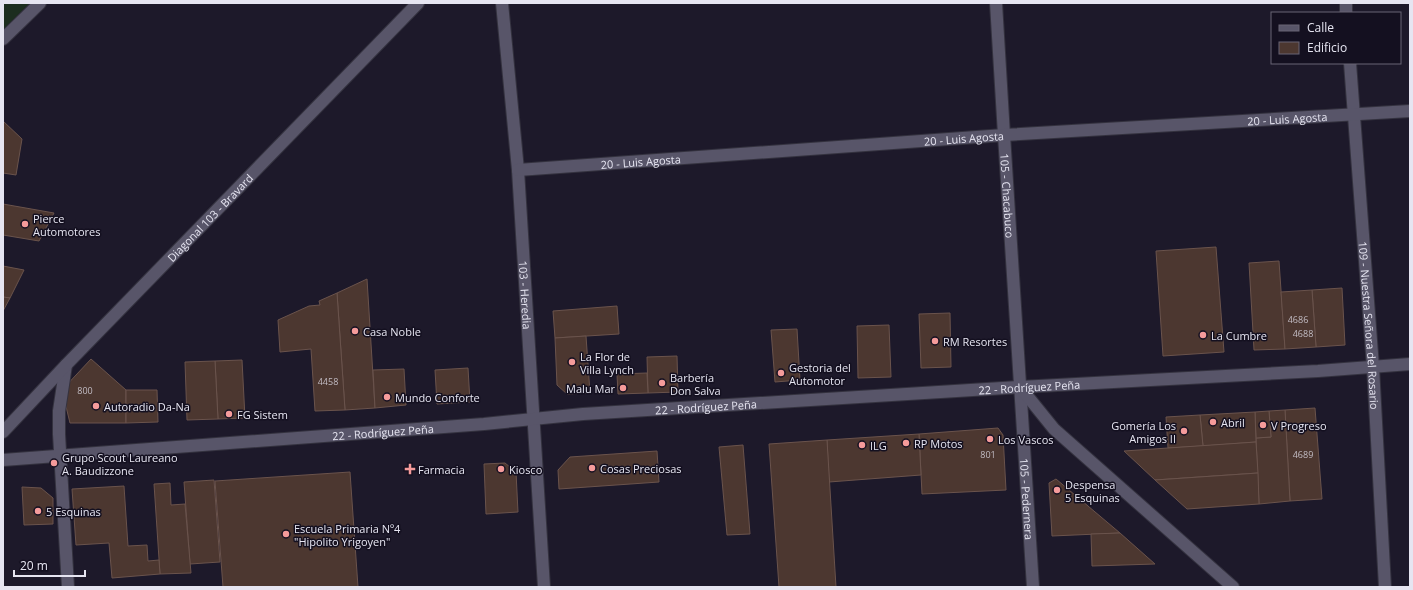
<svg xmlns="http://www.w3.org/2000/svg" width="1413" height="590" font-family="'Open Sans',sans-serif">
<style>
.green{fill:#1c2d1f}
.building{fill:#4c3730;stroke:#6a534c}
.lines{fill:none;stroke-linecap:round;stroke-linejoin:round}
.minor-casing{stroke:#34323f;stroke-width:14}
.minor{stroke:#585569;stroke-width:12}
.poi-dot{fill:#f59b9b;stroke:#141020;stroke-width:1.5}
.labels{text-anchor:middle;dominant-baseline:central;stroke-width:3;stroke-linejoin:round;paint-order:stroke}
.number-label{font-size:9px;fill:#c0bac1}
.street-label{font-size:11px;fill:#e6e5f1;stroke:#141020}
.poi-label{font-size:11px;fill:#e6e5f1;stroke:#141020;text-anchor:start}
</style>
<rect width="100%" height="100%" fill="#1d192a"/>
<!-- green -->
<path class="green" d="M 3,3 L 30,3 L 3,30 Z"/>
<!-- building -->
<g class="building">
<path d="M 3,121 L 22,139 L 16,175 L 3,173 Z"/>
<path d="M 3,204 L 54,213 L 39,241 L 3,235 Z"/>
<path d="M 1216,247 L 1224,352 L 1163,356 L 1156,251 Z"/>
<path d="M 1279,261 L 1285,349 L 1254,350 L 1249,263 Z"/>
<path d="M 3,266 L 24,270 L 10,298 L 3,297 Z"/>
<path d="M 367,279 L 375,408 L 345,410 L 337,293 Z"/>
<path d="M 1342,288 L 1345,345 L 1316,347 L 1312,290 Z"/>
<path d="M 1312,290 L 1316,347 L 1285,349 L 1281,292 Z"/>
<path d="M 337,293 L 345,410 L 315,411 L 311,349 L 280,352 L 278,320 L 309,306 L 320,305 L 319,301 Z"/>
<path d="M 3,297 L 10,298 L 3,311 Z"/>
<path d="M 617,306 L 619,334 L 555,338 L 553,311 Z"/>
<path d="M 950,313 L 951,367 L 921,368 L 919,314 Z"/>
<path d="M 889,325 L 891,377 L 858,378 L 857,326 Z"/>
<path d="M 797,329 L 800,380 L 775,382 L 771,330 Z"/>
<path d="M 586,336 L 590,393 L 567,394 L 557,385 L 555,338 Z"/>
<path d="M 677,356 L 678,392 L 648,393 L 647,357 Z"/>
<path d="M 91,359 L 126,390 L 126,423 L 70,423 L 62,390 Z"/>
<path d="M 242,360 L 245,418 L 218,419 L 215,361 Z"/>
<path d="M 215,361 L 218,419 L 187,420 L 185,362 Z"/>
<path d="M 468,368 L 470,402 L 437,404 L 435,370 Z"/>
<path d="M 404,369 L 406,405 L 375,408 L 373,370 Z"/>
<path d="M 647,373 L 648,393 L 618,394 L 617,374 Z"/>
<path d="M 126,390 L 157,390 L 158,422 L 126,423 Z"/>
<path d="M 1315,408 L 1322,499 L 1290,501 L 1285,410 Z"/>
<path d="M 1285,410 L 1290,501 L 1259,504 L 1256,438 L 1271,437 L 1269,411 Z"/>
<path d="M 1269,411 L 1271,437 L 1256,438 L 1255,412 Z"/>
<path d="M 1255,412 L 1256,442 L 1203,446 L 1200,415 Z"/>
<path d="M 1200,415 L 1203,446 L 1168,448 L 1166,417 Z"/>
<path d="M 998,428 L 1003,435 L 1006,490 L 922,494 L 919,434 Z"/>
<path d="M 919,434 L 921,475 L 829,482 L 827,440 Z"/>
<path d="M 827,440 L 836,587 L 779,587 L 769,444 Z"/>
<path d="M 1256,442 L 1258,473 L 1155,480 L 1124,451 Z"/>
<path d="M 743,445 L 750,534 L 727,535 L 719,447 Z"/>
<path d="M 657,451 L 659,482 L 559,489 L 558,470 L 570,457 Z"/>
<path d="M 505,463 L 516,472 L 518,512 L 486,514 L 484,464 Z"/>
<path d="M 350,472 L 358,587 L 223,587 L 215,481 Z"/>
<path d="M 1258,473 L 1259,504 L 1187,509 L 1155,480 Z"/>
<path d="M 1056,479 L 1120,533 L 1052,536 L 1049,483 Z"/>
<path d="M 214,480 L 220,562 L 190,564 L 184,482 Z"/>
<path d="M 170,483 L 171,505 L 185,504 L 191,573 L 160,574 L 154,484 Z"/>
<path d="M 124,486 L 128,546 L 147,545 L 148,561 L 159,560 L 160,574 L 112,578 L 109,543 L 76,545 L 72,489 Z"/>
<path d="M 22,487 L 41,488 L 53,498 L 53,524 L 24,525 Z"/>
<path d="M 1120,533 L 1155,564 L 1092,566 L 1091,534 Z"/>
</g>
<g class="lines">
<!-- minor casing -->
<g class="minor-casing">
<g id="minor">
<path id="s1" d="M 502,3 L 518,170 L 544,587"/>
<path id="s2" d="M 996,3 L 1004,135 L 1033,587"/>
<path d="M 1346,3 L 1346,13"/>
<path d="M 3,39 L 40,3"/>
<path id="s3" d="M 1350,63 L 1373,367 L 1385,587"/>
<path id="s4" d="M 518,170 L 1004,135 L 1410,111"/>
<path d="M 66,365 L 59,411 L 59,434 L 68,587"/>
<path d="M 1020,387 L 1054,429 L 1233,587"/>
<path id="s5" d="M 3,432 L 66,365 L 418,3"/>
<path id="s6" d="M 3,460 L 484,424 L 583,414 L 1020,387 L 1318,371 L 1410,364"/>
</g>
</g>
<!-- minor -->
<use href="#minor" class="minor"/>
</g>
<!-- markers -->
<g class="poi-dot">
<circle cx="25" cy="224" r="4"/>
<circle cx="355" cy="331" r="4"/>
<circle cx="1203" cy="335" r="4"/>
<circle cx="935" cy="341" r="4"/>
<circle cx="572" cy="362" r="4"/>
<circle cx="781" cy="373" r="4"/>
<circle cx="662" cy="383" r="4"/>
<circle cx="623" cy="388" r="4"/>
<circle cx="387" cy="397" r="4"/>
<circle cx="96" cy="406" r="4"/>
<circle cx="229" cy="414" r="4"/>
<circle cx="1213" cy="422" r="4"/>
<circle cx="1263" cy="425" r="4"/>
<circle cx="1184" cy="431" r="4"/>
<circle cx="990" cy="439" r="4"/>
<circle cx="906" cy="443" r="4"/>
<circle cx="862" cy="445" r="4"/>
<circle cx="54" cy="463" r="4"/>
<circle cx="592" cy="468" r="4"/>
<path d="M408 463h4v4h4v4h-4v4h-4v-4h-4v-4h4z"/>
<circle cx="501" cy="469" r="4"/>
<circle cx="1057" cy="490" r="4"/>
<circle cx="38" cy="511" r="4"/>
<circle cx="286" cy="534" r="4"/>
</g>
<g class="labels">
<!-- number labels -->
<g class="number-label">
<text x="1298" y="319">4686</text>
<text x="1303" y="333">4688</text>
<text x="328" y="381">4458</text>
<text x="85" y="390">800</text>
<text x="988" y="454">801</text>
<text x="1303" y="454">4689</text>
</g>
<!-- street labels -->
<g class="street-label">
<text stroke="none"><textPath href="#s4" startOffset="771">20 - Luis Agosta</textPath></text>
<text stroke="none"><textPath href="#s4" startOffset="447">20 - Luis Agosta</textPath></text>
<text stroke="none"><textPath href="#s4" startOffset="123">20 - Luis Agosta</textPath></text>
<text stroke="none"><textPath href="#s2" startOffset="193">105 - Chacabuco</textPath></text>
<text stroke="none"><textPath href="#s5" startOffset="298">Diagonal 103 - Bravard</textPath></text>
<text stroke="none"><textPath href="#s1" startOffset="293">103 - Heredia</textPath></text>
<text stroke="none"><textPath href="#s3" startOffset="263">109 - Nuestra Señora del Rosario</textPath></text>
<text stroke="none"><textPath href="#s6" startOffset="1029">22 - Rodríguez Peña</textPath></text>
<text stroke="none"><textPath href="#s6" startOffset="705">22 - Rodríguez Peña</textPath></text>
<text stroke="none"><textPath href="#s6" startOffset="381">22 - Rodríguez Peña</textPath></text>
<text stroke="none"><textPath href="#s2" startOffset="497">105 - Pedernera</textPath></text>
</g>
<!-- poi labels -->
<g class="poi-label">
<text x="33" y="218">Pierce<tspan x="33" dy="13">Automotores</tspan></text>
<text x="363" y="331">Casa Noble</text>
<text x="1211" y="335">La Cumbre</text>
<text x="943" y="341">RM Resortes</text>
<text x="580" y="356">La Flor de<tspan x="580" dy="13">Villa Lynch</tspan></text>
<text x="789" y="367">Gestoria del<tspan x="789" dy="13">Automotor</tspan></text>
<text x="670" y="377">Barbería<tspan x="670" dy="13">Don Salva</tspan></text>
<text x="615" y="388" text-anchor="end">Malu Mar</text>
<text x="395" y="397">Mundo Conforte</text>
<text x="104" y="406">Autoradio Da-Na</text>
<text x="237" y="414">FG Sistem</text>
<text x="1221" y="422">Abril</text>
<text x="1176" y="425" text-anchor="end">Gomería Los<tspan x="1176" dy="13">Amigos II</tspan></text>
<text x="1271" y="425">V Progreso</text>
<text x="998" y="439">Los Vascos</text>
<text x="914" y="443">RP Motos</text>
<text x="870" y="445">ILG</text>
<text x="62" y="457">Grupo Scout Laureano<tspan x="62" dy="13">A. Baudizzone</tspan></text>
<text x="600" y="468">Cosas Preciosas</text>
<text x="418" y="469">Farmacia</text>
<text x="509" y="469">Kiosco</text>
<text x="1065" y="484">Despensa<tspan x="1065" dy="13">5 Esquinas</tspan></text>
<text x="46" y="511">5 Esquinas</text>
<text x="294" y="528">Escuela Primaria Nº4<tspan x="294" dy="13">"Hipolito Yrigoyen"</tspan></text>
</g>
</g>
<!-- border -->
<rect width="1413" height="590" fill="none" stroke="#e6e5f1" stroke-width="8"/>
<!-- legend -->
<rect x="1271" y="12" width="130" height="52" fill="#141020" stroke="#686574"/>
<rect x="1279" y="25" width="20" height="6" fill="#585569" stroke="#686574"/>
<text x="1307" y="32" font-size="12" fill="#e6e5f1">Calle</text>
<rect x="1279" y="42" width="20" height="12" fill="#4c3730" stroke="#686574"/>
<text x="1307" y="52" font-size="12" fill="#e6e5f1">Edificio</text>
<!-- scale -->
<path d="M14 570v6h71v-6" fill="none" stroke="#e6e5f1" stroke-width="2"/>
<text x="20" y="570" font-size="12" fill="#e6e5f1" stroke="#141020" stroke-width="3" paint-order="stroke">20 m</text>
</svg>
